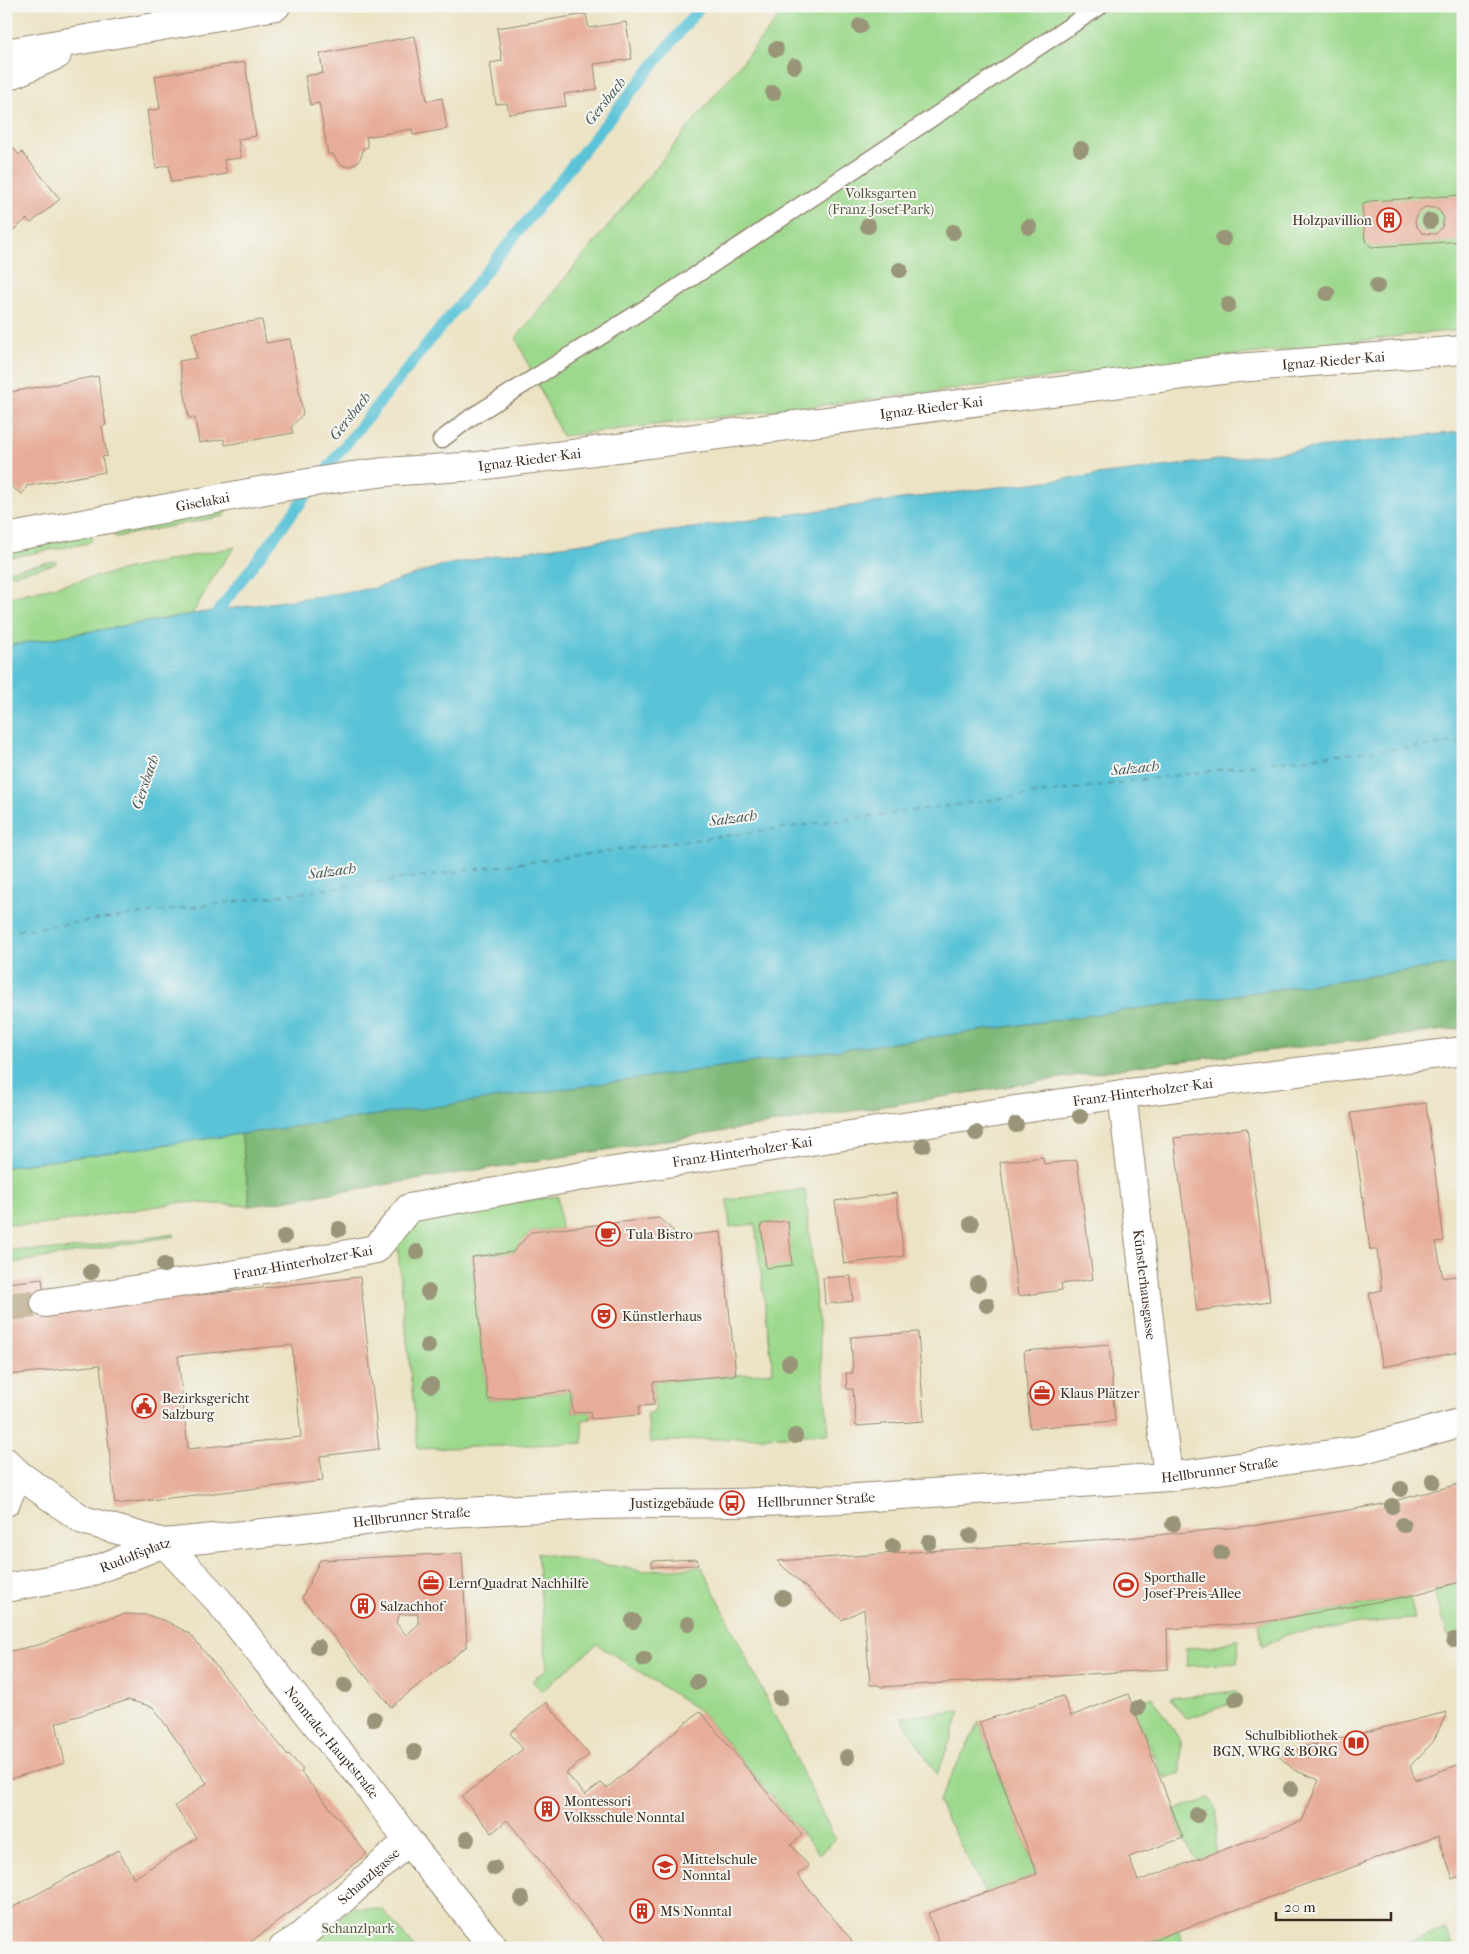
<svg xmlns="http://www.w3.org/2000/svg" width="1469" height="1954" font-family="'IM FELL French Canon',serif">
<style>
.green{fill:#9dd98d;stroke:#6c8256}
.forest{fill:#7eb978;stroke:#5c724b}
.water{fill:#5ac3d7;stroke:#4a767a}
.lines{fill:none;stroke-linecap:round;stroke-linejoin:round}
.stream{stroke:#5ac3d7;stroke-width:11}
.ferry{stroke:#445856;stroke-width:1;stroke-dasharray:6 5;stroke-linecap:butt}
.building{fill:#e7ad9a;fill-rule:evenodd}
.street-tunnel{stroke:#c9bea3;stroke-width:28;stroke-dasharray:28 14;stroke-linecap:butt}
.lane-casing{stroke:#948671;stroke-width:19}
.street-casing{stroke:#948671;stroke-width:30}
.secondary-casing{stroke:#948671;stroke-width:30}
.primary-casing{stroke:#948671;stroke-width:30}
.lane{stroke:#fff;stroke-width:16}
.street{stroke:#fff;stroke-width:28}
.secondary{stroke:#fff;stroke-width:28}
.primary{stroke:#fff;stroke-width:28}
.tree{fill:#989578}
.labels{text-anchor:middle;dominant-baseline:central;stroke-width:4;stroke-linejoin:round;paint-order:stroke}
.park-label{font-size:14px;fill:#54563a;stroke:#f6f6f2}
.poi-label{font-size:14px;fill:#3b2a1e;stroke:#f6f6f2;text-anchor:start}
.street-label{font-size:14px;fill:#3b2a1e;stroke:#f6f6f2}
.water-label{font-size:15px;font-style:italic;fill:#445856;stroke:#f6f6f2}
</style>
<rect width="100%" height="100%" fill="#f6f6f2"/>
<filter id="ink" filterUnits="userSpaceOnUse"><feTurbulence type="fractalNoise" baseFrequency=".02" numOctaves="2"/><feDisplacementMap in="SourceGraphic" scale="10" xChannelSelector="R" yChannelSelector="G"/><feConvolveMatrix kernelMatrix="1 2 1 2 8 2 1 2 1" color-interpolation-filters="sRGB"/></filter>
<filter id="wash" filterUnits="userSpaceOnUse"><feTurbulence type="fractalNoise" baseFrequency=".0096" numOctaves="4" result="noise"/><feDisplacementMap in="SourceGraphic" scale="20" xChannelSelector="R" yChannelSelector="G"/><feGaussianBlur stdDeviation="1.12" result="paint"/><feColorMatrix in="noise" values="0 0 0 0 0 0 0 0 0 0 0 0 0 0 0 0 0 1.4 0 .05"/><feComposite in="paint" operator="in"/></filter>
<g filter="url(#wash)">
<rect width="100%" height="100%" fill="#ece3c4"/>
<!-- green -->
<g class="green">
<path d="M 788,6 L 1463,6 L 1463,330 L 1417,334 L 562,436 L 516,338 Z"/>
<path d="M 228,509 L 224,516 L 116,537 L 113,535 L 114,530 Z"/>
<path d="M 91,535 L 92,540 L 88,543 L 6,558 L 6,549 Z"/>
<path d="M 235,547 L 217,571 L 192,614 L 6,646 L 6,598 L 142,566 Z"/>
<path d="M 55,561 L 56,564 L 6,576 L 6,571 Z"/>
<path d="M 241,1133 L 250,1206 L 183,1202 L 35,1226 L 6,1224 L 6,1167 Z"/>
<path d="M 805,1189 L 829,1434 L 650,1442 L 647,1413 L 655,1412 L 653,1382 L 773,1372 L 755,1224 L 730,1227 L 727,1200 Z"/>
<path d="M 558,1196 L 561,1229 L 531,1232 L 513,1252 L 472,1257 L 488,1400 L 571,1391 L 573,1413 L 590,1411 L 591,1419 L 582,1420 L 583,1443 L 418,1449 L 395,1222 Z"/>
<path d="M 174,1234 L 175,1236 L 6,1264 L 6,1250 L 63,1250 Z"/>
<path d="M 537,1553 L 644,1571 L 702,1567 L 835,1839 L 819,1854 L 700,1711 L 597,1644 L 542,1691 L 532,1681 L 547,1669 Z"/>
<path d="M 1463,1581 L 1463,1633 L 1448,1637 L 1434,1590 Z"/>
<path d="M 1410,1596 L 1415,1619 L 1383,1621 L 1288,1634 L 1262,1647 L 1258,1623 Z"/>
<path d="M 1239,1639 L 1237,1663 L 1187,1666 L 1186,1648 L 1211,1647 Z"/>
<path d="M 1236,1691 L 1241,1700 L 1186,1719 L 1170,1698 Z"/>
<path d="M 1152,1697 L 1181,1740 L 1181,1773 L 1164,1778 L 1131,1704 Z"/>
<path d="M 961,1711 L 937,1775 L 901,1717 Z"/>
<path d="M 979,1722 L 1037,1874 L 985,1893 L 938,1802 Z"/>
<path d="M 1209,1799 L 1217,1810 L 1216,1853 L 1196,1860 L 1183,1838 L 1174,1810 Z"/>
<path d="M 353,1907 L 383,1910 L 415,1948 L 299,1948 Z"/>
<path d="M 1445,1929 L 1453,1944 L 1444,1948 L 1394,1948 Z"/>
<path d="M 1178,1930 L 1184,1948 L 1145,1948 L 1142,1944 Z"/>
</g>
<!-- forest -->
<path class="forest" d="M 1463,963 L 1463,1028 L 1138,1066 L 250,1206 L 241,1133 Z"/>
<!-- water -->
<path class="water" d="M 1463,432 L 1463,963 L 6,1167 L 6,646 L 192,614 L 375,588 L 440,566 L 511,553 L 910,498 L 1406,437 Z"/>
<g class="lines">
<!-- stream -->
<path class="stream" d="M 213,625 L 218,611 L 339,453 L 701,6"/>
<!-- ferry -->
<path class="ferry" d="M 6,932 L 1298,759 L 1463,742"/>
</g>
<g id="blocks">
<!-- building -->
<g class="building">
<path d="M 586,14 L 589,28 L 626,22 L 632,59 L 594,64 L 597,89 L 564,94 L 566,106 L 509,114 L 507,103 L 496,104 L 490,63 L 502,61 L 497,28 Z"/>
<path d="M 415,36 L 427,101 L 442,98 L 447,129 L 413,135 L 412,129 L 366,137 L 368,147 L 363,148 L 362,155 L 358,162 L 351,166 L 344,166 L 338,162 L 333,154 L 328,154 L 319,103 L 310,105 L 305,76 L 323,73 L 320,54 Z"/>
<path d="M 245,62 L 256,136 L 238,139 L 241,158 L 224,160 L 227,174 L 171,182 L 169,165 L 156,168 L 147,111 L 160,109 L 155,76 Z"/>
<path d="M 6,139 L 19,155 L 22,152 L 60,199 L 31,223 L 27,219 L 6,236 Z"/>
<path d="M 1463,195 L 1463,241 L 1371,247 L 1365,240 L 1362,205 L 1371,201 ZM 1425,207 L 1435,208 L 1439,210 L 1444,218 L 1442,227 L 1436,234 L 1422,233 L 1416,225 L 1415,221 L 1418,212 Z"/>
<path d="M 262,320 L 266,343 L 290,339 L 303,414 L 291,427 L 293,433 L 225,445 L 224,439 L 199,443 L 195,418 L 189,418 L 179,361 L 197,358 L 192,333 L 221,326 Z"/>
<path d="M 98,376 L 106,425 L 102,426 L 107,456 L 102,457 L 105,472 L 27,486 L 22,494 L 6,483 L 10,475 L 6,452 L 6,393 Z"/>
<path d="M 1426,1103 L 1444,1241 L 1436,1242 L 1443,1278 L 1460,1275 L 1463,1291 L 1463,1351 L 1383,1367 L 1369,1293 L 1382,1290 L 1377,1250 L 1370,1250 L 1351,1113 Z"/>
<path d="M 1247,1128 L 1270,1301 L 1197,1311 L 1174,1138 Z"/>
<path d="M 1043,1157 L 1044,1164 L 1077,1160 L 1093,1279 L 1061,1284 L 1062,1290 L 1018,1296 L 1000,1162 Z"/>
<path d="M 896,1193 L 904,1256 L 844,1264 L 835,1201 Z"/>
<path d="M 659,1218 L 679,1236 L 721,1232 L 736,1375 L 653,1382 L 654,1405 L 639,1406 L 639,1415 L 591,1419 L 590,1411 L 573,1413 L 571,1391 L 488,1400 L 472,1257 L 513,1252 L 531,1232 Z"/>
<path d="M 788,1221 L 792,1265 L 766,1268 L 761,1224 Z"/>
<path d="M 851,1276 L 853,1301 L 825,1304 L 823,1278 Z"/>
<path d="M 360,1277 L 379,1449 L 320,1456 L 323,1481 L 115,1504 L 100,1365 L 8,1375 L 6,1367 L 6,1283 L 42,1279 L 46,1312 ZM 292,1345 L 301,1437 L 188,1449 L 178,1356 Z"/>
<path d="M 918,1332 L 924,1421 L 856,1426 L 853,1389 L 847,1389 L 846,1373 L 853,1373 L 851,1337 Z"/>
<path d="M 1109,1344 L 1115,1421 L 1030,1428 L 1024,1351 Z"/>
<path d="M 1463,1483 L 1463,1581 L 1410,1596 L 1258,1623 L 1167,1629 L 1168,1669 L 881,1687 L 878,1685 L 870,1685 L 864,1609 L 842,1620 L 777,1561 L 1138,1537 L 1259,1525 L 1378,1505 Z"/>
<path d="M 462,1553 L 467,1646 L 391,1707 L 302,1598 L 320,1560 ZM 400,1614 L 418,1614 L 418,1625 L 406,1635 L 396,1623 Z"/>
<path d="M 697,1559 L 698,1565 L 652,1567 L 652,1561 Z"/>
<path d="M 125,1614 L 147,1615 L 166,1621 L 190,1634 L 288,1755 L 289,1754 L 303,1770 L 301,1772 L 367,1854 L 243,1948 L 6,1948 L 6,1911 L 118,1850 L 134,1878 L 197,1838 L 175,1806 L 207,1783 L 153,1707 L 128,1700 L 56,1723 L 65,1763 L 6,1780 L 6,1652 L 42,1644 L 82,1626 Z"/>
<path d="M 1128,1694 L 1183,1838 L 1129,1857 L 1138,1881 L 1302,1821 L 1319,1780 L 1294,1770 L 1276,1754 L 1447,1712 L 1433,1742 L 1410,1766 L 1415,1780 L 1463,1763 L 1463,1875 L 1453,1879 L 1438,1836 L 1131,1948 L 941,1948 L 928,1913 L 1037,1874 L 979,1722 L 1063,1696 L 1071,1716 Z"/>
<path d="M 546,1702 L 589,1755 L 566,1773 L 585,1795 L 601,1783 L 607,1788 L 700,1711 L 802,1835 L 791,1845 L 809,1866 L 797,1875 L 850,1938 L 854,1948 L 610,1948 L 507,1820 L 492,1833 L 462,1797 L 523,1749 L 510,1733 Z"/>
</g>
</g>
</g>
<g filter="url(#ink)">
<use href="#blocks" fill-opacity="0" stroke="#948671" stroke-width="1"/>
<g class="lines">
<!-- street-tunnel -->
<path class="street-tunnel" d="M 6,1307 L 45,1303"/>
<!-- lane casing -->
<g class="lane-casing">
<path id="lane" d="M 441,440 L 470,418 L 654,303 L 1100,6"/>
</g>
<!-- street casing -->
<g class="street-casing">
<g id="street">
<path id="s1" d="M 6,538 L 276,488 L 346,477 L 385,472 L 478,466 L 1237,368 L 1463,350"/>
<path id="s2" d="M 1122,1094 L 1168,1477"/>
<path id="s3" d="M 45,1303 L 220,1277 L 376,1249 L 409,1208 L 588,1175 L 982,1115 L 1122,1094 L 1463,1051"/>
<path id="s4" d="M 283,1948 L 300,1937 L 408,1841"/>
</g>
</g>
<!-- secondary casing -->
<g class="secondary-casing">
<g id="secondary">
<path d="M 6,1502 L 18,1474"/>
<path id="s5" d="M 164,1543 L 218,1600 L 333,1745 L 360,1775 L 408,1841 L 494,1948"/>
</g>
</g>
<!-- primary casing -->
<g class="primary-casing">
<g id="primary">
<path d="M 6,53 L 276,6"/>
<path d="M 6,77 L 57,55"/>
<path d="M 6,1462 L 18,1474 L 83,1520 L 164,1543"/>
<path id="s6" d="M 6,1588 L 91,1572 L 164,1543 L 301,1529 L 411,1515 L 595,1505 L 732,1503 L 842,1499 L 1168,1477 L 1360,1450 L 1463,1422"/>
</g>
</g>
<!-- lane -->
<use href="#lane" class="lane"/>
<!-- street -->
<use href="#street" class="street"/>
<!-- secondary -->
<use href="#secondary" class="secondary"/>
<!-- primary -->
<use href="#primary" class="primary"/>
</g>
<!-- trees -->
<g class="tree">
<circle cx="860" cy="26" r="8"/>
<circle cx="776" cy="49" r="8"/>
<circle cx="794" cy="66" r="8"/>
<circle cx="773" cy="93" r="8"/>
<circle cx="1081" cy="149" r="8"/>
<circle cx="1430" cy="221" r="8"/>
<circle cx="868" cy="226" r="8"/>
<circle cx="1029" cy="227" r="8"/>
<circle cx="953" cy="232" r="8"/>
<circle cx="1223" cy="239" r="8"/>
<circle cx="900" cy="270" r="8"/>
<circle cx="1377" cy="286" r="8"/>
<circle cx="1327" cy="293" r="8"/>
<circle cx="1228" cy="305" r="8"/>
<circle cx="1080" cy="1116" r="8"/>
<circle cx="1016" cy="1125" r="8"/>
<circle cx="976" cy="1133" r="8"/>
<circle cx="923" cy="1145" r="8"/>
<circle cx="971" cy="1224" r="8"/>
<circle cx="339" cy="1229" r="8"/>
<circle cx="284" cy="1237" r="8"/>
<circle cx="417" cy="1252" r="8"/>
<circle cx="164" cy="1265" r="8"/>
<circle cx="91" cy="1272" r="8"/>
<circle cx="978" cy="1284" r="8"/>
<circle cx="428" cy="1292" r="8"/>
<circle cx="987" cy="1305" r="8"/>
<circle cx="428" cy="1346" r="8"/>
<circle cx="789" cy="1363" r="8"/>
<circle cx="431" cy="1385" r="8"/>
<circle cx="795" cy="1436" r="8"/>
<circle cx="1433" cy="1481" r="8"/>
<circle cx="1401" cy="1489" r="8"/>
<circle cx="1392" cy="1506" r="8"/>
<circle cx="1173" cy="1524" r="8"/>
<circle cx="1403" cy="1525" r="8"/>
<circle cx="970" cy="1536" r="8"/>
<circle cx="929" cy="1542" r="8"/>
<circle cx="893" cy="1546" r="8"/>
<circle cx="1221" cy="1553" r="8"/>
<circle cx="783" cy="1598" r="8"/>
<circle cx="633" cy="1621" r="8"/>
<circle cx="688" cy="1624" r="8"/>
<circle cx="1454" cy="1640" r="8"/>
<circle cx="318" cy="1647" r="8"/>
<circle cx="644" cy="1659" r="8"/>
<circle cx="697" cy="1682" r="8"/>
<circle cx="345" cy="1685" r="8"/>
<circle cx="780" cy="1698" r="8"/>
<circle cx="1236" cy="1699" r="8"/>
<circle cx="1138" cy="1708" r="8"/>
<circle cx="374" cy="1719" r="8"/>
<circle cx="414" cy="1752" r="8"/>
<circle cx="847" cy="1757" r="8"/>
<circle cx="1291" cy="1789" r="8"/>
<circle cx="1197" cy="1815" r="8"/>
<circle cx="467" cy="1839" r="8"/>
<circle cx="494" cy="1868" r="8"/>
<circle cx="522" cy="1899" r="8"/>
</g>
</g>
<!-- icons -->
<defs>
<g id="building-ring" transform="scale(1.25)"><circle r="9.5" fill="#f6f6f2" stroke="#c8321e" stroke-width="1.5"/><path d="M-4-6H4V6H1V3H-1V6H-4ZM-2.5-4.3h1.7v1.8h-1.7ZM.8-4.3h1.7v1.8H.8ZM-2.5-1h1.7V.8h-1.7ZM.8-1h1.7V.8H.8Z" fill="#c8321e"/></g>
<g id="cafe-ring" transform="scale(1.25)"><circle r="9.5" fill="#f6f6f2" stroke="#c8321e" stroke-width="1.5"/><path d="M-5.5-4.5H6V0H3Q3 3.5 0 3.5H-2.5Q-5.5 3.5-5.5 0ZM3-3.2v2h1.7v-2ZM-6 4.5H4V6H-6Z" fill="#c8321e"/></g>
<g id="theatre-ring" transform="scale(1.25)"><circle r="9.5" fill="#f6f6f2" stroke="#c8321e" stroke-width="1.5"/><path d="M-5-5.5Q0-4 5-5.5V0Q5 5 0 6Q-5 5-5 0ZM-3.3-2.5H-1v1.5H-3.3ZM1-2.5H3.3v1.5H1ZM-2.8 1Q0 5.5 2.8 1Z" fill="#c8321e"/></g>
<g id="office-ring" transform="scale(1.25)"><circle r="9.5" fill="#f6f6f2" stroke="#c8321e" stroke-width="1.5"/><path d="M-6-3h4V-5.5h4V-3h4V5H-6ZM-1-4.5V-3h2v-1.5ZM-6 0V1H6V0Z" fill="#c8321e"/></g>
<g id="civic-ring" transform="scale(1.25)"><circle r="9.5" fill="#f6f6f2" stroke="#c8321e" stroke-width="1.5"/><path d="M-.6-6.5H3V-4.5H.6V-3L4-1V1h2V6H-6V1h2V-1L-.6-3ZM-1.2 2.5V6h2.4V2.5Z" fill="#c8321e"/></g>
<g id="bus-ring" transform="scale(1.25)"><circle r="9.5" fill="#f6f6f2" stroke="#c8321e" stroke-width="1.5"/><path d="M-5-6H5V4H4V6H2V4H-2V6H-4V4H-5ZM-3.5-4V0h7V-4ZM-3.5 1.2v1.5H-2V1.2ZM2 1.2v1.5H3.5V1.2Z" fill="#c8321e"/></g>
<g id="stadium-ring" transform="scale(1.25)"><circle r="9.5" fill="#f6f6f2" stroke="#c8321e" stroke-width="1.5"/><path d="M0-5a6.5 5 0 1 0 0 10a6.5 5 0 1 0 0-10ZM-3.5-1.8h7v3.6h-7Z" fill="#c8321e"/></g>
<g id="library-ring" transform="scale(1.25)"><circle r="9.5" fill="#f6f6f2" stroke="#c8321e" stroke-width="1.5"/><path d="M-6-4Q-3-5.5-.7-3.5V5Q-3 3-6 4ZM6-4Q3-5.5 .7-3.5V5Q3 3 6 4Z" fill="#c8321e"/></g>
<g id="school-ring" transform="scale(1.25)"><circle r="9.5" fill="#f6f6f2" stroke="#c8321e" stroke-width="1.5"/><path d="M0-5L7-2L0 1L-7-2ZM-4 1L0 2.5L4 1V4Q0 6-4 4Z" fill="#c8321e"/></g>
</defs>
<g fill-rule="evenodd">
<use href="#building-ring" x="1389" y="220"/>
<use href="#cafe-ring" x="608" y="1234"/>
<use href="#theatre-ring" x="604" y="1316"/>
<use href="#office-ring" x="1042" y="1393"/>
<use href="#civic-ring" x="144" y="1406"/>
<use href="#bus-ring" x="732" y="1503"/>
<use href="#office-ring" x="431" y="1583"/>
<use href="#stadium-ring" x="1126" y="1585"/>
<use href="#building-ring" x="363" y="1606"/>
<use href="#library-ring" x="1356" y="1743"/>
<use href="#building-ring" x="547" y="1809"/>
<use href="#school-ring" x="665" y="1867"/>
<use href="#building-ring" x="642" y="1911"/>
</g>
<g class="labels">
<!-- park labels -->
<g class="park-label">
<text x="881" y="193">Volksgarten<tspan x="881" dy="16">(Franz-Josef-Park)</tspan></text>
<text x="358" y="1928">Schanzlpark</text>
</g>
<!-- poi labels -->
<g class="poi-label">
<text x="1372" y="220" text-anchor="end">Holzpavillion</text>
<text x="626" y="1234">Tula Bistro</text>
<text x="622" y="1316">Künstlerhaus</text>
<text x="1060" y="1393">Klaus Plätzer</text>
<text x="162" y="1398">Bezirksgericht<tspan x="162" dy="16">Salzburg</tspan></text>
<text x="714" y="1503" text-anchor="end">Justizgebäude</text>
<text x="1144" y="1577">Sporthalle<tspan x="1144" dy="16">Josef-Preis-Allee</tspan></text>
<text x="448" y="1583">LernQuadrat Nachhilfe</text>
<text x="380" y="1606">Salzachhof</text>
<text x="1338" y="1735" text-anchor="end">Schulbibliothek<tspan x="1338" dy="16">BGN, WRG &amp; BORG</tspan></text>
<text x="564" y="1801">Montessori<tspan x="564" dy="16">Volksschule Nonntal</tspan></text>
<text x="682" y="1859">Mittelschule<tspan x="682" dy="16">Nonntal</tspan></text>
<text x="660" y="1911">MS Nonntal</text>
</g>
<!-- street labels -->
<g class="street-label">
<text stroke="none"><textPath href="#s1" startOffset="1340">Ignaz-Rieder-Kai</textPath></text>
<text stroke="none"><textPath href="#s1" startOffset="935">Ignaz-Rieder-Kai</textPath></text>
<text stroke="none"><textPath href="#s1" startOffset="530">Ignaz-Rieder-Kai</textPath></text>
<text stroke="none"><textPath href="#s1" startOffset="200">Giselakai</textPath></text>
<text stroke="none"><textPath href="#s3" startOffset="1131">Franz-Hinterholzer-Kai</textPath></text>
<text stroke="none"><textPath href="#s3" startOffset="726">Franz-Hinterholzer-Kai</textPath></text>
<text stroke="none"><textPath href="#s3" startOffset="261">Franz-Hinterholzer-Kai</textPath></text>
<text stroke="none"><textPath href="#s2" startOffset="192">Künstlerhausgasse</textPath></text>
<text stroke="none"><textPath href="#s6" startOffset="1224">Hellbrunner Straße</textPath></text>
<text stroke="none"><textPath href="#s6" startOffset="819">Hellbrunner Straße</textPath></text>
<text stroke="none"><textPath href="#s6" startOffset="414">Hellbrunner Straße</textPath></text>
<text stroke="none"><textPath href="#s6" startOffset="134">Rudolfsplatz</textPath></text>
<text stroke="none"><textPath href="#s5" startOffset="261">Nonntaler Hauptstraße</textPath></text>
<text stroke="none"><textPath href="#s4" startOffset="112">Schanzlgasse</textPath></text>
</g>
<!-- water labels -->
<g class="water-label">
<text transform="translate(605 101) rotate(-51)">Gersbach</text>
<text transform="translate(350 416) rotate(-51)">Gersbach</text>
<text transform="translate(1135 768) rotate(-6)">Salzach</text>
<text transform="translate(145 782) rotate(-71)">Gersbach</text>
<text transform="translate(733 818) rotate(-8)">Salzach</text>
<text transform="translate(332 871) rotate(-8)">Salzach</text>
</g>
</g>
<!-- margin -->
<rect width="1469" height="1954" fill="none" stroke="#f6f6f2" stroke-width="25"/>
<!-- scale -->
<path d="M1276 1912v8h115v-8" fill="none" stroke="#3b2a1e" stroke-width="2.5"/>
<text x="1284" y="1912" font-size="15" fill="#3b2a1e" stroke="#f6f6f2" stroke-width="4" paint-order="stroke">20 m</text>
</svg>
